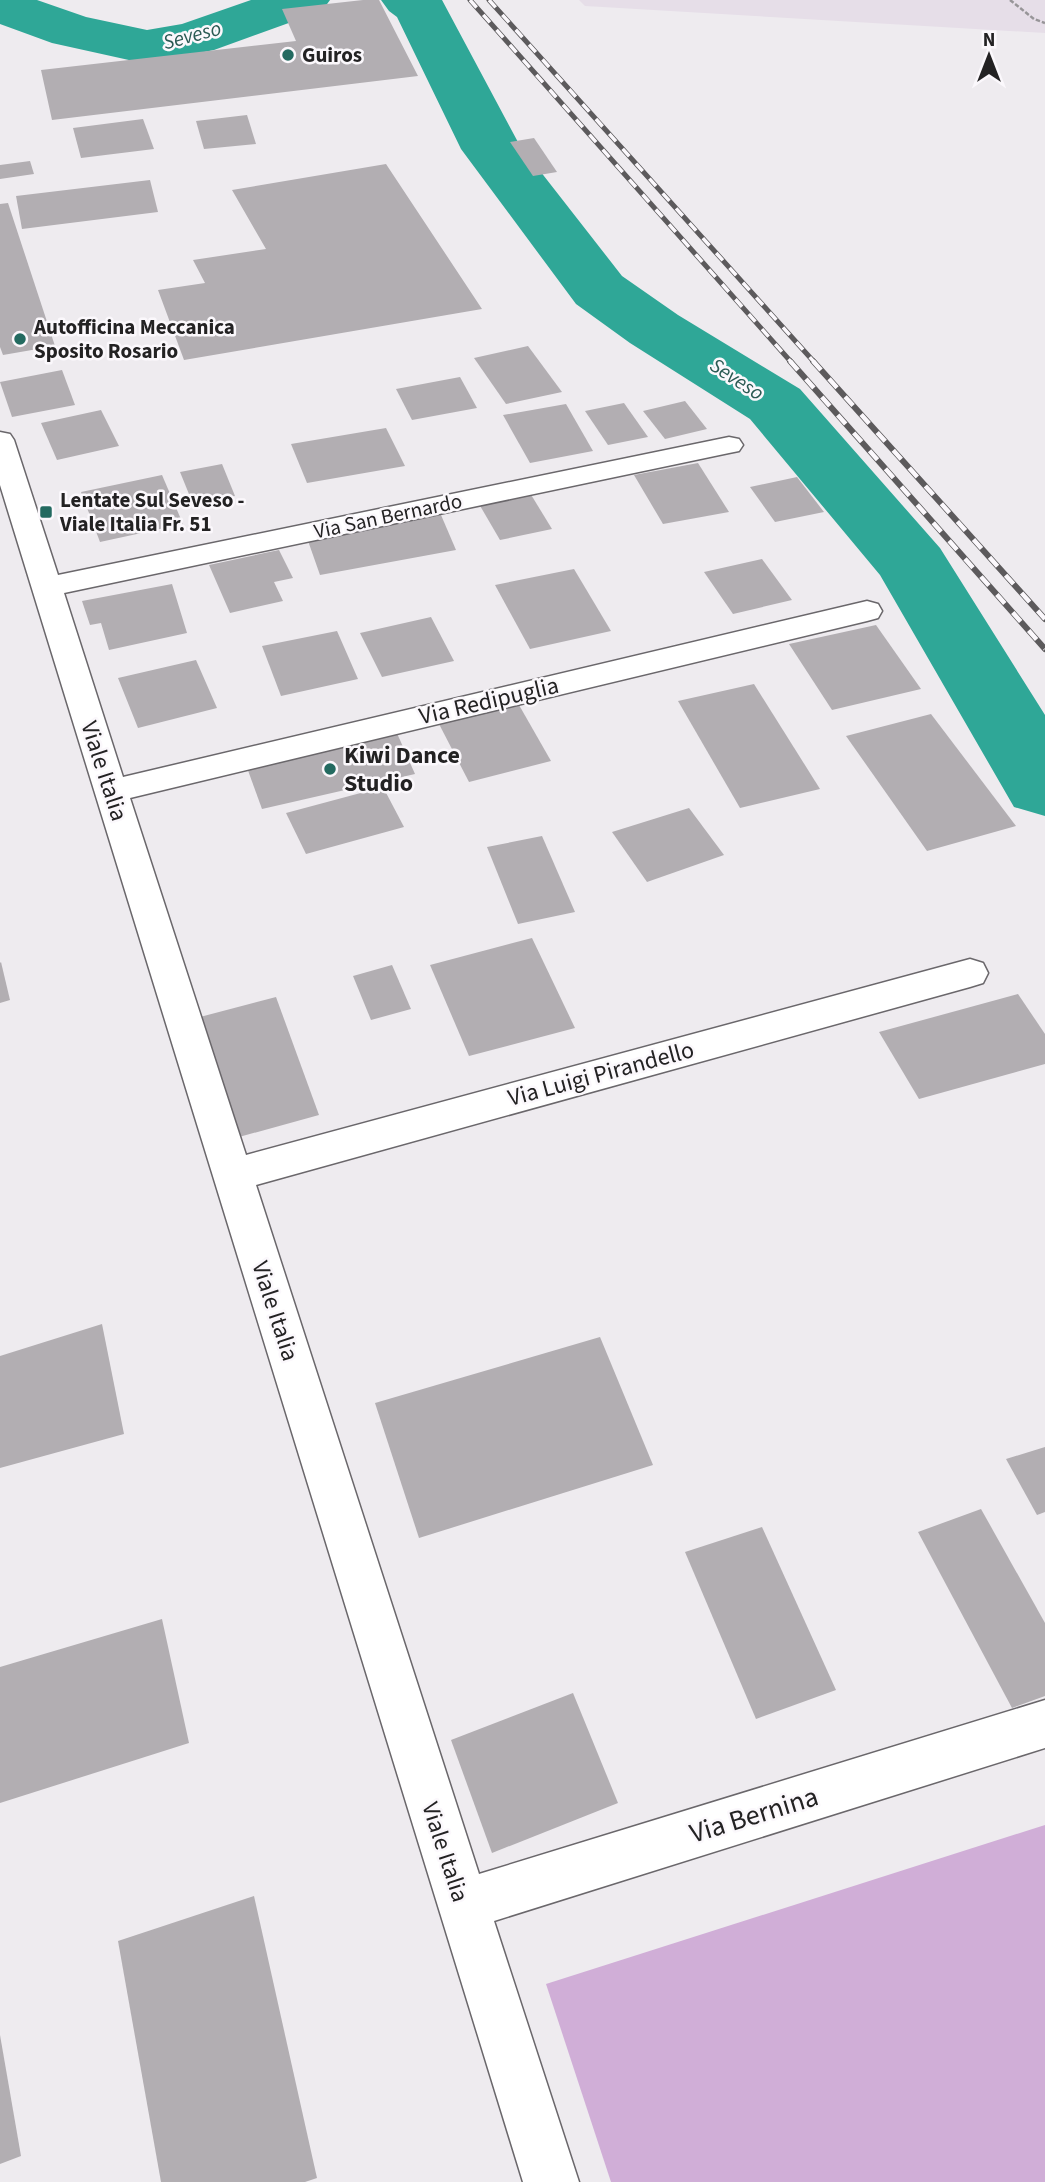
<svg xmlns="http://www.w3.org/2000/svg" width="1045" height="2182" font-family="'Source Sans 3',sans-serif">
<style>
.built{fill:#e6dee8}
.green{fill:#d0aed7}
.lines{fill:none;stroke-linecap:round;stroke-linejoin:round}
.river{fill:#2fa797;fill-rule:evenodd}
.building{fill:#b2aeb2}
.minor-casing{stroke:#6a676b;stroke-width:3}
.path{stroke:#979598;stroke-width:2.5;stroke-dasharray:4.5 2;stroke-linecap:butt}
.minor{fill:#fff;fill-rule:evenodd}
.rail-far1-casing{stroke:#5c5a5c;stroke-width:5}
.rail-casing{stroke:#5c5a5c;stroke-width:6}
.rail-far1{stroke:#fbf8fc;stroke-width:3.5;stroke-dasharray:10;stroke-linecap:butt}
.rail{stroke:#fbf8fc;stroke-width:4.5;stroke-dasharray:12;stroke-linecap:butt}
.poi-dot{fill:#236a60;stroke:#fbf8fc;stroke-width:2.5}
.labels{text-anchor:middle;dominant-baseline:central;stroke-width:5;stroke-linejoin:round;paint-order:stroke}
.far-water-label{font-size:21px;font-style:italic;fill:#2a5a53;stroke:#fbf8fc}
.far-poi-label{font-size:21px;font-weight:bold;fill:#232223;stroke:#fbf8fc;text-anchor:start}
.far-street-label{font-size:21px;fill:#232223;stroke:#fbf8fc}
.street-label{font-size:24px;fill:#232223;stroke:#fbf8fc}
.poi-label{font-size:24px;font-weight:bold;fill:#232223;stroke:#fbf8fc;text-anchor:start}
.near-street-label{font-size:28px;fill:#232223;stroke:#fbf8fc}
</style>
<rect width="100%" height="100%" fill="#eeebef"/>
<!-- built -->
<path class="built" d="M 579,0 L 1045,0 L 1045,33 L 585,6 Z"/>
<!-- green -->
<path class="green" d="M 1045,1825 L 1045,2182 L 611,2182 L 546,1984 Z"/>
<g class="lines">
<!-- river -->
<g class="river">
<path d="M 0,0 L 37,0 L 86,17 L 147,30 L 182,24 L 251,0 L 330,0 L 322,11 L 214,50 L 147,64 L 52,43 L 0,24 Z"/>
<path d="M 381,0 L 442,0 L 519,144 L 622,276 L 678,315 L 800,389 L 940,548 L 1045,715 L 1045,816 L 1014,807 L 880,575 L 750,419 L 630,343 L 576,304 L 461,149 L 397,17 L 389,11 Z"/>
</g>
</g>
<!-- building -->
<g class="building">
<path d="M 363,0 L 379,0 L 418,76 L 52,120 L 41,70 L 296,41 L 282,9 Z"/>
<path d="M 247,115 L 256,144 L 204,149 L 196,121 Z"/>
<path d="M 143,119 L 154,149 L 81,158 L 73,128 Z"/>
<path d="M 534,138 L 557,172 L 533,176 L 510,142 Z"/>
<path d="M 30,161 L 34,174 L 0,179 L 0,165 Z"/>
<path d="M 386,164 L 482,309 L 184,360 L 158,290 L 205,283 L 193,260 L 266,249 L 232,190 Z"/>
<path d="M 150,180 L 158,212 L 22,229 L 16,196 Z"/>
<path d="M 8,203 L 55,346 L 3,355 L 0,347 L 0,204 Z"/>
<path d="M 528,346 L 562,392 L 506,404 L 474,358 Z"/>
<path d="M 62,370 L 75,405 L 12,417 L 0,382 Z"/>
<path d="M 460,377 L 477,408 L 412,420 L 396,389 Z"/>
<path d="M 685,401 L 707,429 L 665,439 L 643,411 Z"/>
<path d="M 624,403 L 648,437 L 608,445 L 585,411 Z"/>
<path d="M 566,404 L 593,451 L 530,463 L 503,415 Z"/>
<path d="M 101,410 L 119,446 L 57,460 L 41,423 Z"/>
<path d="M 386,428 L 405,466 L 307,483 L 291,444 Z"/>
<path d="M 698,463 L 729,512 L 663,524 L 634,475 Z"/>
<path d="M 222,464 L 235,496 L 193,504 L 180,472 Z"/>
<path d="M 162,475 L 183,524 L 100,542 L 81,492 Z"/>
<path d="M 797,477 L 824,512 L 775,522 L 750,487 Z"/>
<path d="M 530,493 L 552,529 L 500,540 L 479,504 Z"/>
<path d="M 441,515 L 456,550 L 320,575 L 307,538 Z"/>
<path d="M 279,550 L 293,578 L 274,582 L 283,601 L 230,613 L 209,565 Z"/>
<path d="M 762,559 L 792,600 L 733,614 L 704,572 Z"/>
<path d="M 574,569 L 611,631 L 530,649 L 495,585 Z"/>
<path d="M 172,584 L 187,633 L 109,650 L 101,623 L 90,625 L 82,601 Z"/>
<path d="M 431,617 L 454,661 L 382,677 L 360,633 Z"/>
<path d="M 876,625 L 921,689 L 832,710 L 789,644 Z"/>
<path d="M 337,631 L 358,679 L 281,696 L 262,646 Z"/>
<path d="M 196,660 L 217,708 L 138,728 L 118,678 Z"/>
<path d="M 754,684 L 820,789 L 740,808 L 678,701 Z"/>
<path d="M 519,705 L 551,761 L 469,782 L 439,724 Z"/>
<path d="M 931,714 L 1016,826 L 927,851 L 846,736 Z"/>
<path d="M 396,731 L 415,774 L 262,809 L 246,765 Z"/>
<path d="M 383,787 L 404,827 L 306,854 L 286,813 Z"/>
<path d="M 689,808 L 724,855 L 647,882 L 612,832 Z"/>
<path d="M 542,836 L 575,912 L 518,924 L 487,847 Z"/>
<path d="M 532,938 L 575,1028 L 469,1056 L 430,965 Z"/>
<path d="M 1,962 L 10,1000 L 0,1003 L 0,963 Z"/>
<path d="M 392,965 L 411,1009 L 371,1020 L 353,976 Z"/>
<path d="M 1018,994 L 1045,1034 L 1045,1064 L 919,1099 L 879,1032 Z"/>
<path d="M 276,997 L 319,1115 L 239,1137 L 200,1017 Z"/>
<path d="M 102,1324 L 124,1434 L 0,1468 L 0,1356 Z"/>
<path d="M 600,1337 L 653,1465 L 419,1538 L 375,1403 Z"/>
<path d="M 1045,1447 L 1045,1512 L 1037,1515 L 1006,1459 Z"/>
<path d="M 981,1509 L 1045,1623 L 1045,1696 L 1012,1708 L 918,1532 Z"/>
<path d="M 762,1527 L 836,1690 L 756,1719 L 685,1552 Z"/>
<path d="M 162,1619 L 189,1743 L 0,1803 L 0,1667 Z"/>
<path d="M 573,1693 L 618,1803 L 492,1853 L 451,1740 Z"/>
<path d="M 254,1896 L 317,2178 L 305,2182 L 161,2182 L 118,1941 Z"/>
<path d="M 0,2035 L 21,2156 L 0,2164 Z"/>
</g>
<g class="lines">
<!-- minor casing -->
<g class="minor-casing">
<path id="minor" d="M 0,432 L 10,434 L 14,440 L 58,575 L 729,437 L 739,439 L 743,445 L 739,451 L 729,453 L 64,593 L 123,777 L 867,601 L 878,604 L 882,611 L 878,618 L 867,621 L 130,798 L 246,1155 L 970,959 L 983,963 L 988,973 L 983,983 L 970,987 L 256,1185 L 479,1874 L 1045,1700 L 1045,1748 L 494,1921 L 579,2182 L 523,2182 L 0,485 Z"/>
</g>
<!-- path -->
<path class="path" d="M 1010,0 L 1034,19 L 1045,23"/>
<!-- minor -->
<use href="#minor" class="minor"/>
<!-- rail-far1 casing -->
<g class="rail-far1-casing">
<g id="rail-far1">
<path d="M 470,0 L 792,363"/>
<path d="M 489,0 L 815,363"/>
</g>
</g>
<!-- rail casing -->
<g class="rail-casing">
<g id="rail">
<path d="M 790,361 L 1045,649"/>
<path d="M 813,361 L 1045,619"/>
</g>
</g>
<!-- rail-far1 -->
<use href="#rail-far1" class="rail-far1"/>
<!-- rail -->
<use href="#rail" class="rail"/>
</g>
<!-- markers -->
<g class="poi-dot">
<circle cx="288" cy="55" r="7"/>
<circle cx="20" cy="339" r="7"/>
<rect x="39" y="505" width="14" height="14" rx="3.5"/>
<circle cx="330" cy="769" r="7"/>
</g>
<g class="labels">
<!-- far-water labels -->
<g class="far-water-label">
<text transform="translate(192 35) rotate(-15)">Seveso</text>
<text transform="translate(737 379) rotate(33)">Seveso</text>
</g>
<!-- far-poi labels -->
<g class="far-poi-label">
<text x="302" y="55">Guiros</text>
<text x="34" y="327">Autofficina Meccanica<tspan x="34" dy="24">Sposito Rosario</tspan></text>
<text x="60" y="500">Lentate Sul Seveso -<tspan x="60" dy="24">Viale Italia Fr. 51</tspan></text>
</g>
<!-- far-street labels -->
<g class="far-street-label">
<text transform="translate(388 516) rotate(-12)">Via San Bernardo</text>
</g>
<!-- street labels -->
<g class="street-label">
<text transform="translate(489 701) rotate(-13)">Via Redipuglia</text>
<text transform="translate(104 771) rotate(72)">Viale Italia</text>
<text transform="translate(601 1074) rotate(-15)">Via Luigi Pirandello</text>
<text transform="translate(275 1311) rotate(72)">Viale Italia</text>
<text transform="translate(445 1852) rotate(72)">Viale Italia</text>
</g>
<!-- poi labels -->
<g class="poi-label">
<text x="344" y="755">Kiwi Dance<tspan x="344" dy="28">Studio</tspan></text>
</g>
<!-- near-street labels -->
<g class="near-street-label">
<text transform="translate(754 1815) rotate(-17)">Via Bernina</text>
</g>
</g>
<!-- north arrow -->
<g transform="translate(989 56)" stroke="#fbf8fc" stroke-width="5" paint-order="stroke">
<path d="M0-5L12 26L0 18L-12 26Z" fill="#232223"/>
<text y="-10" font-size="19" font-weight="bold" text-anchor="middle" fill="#232223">N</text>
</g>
</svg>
